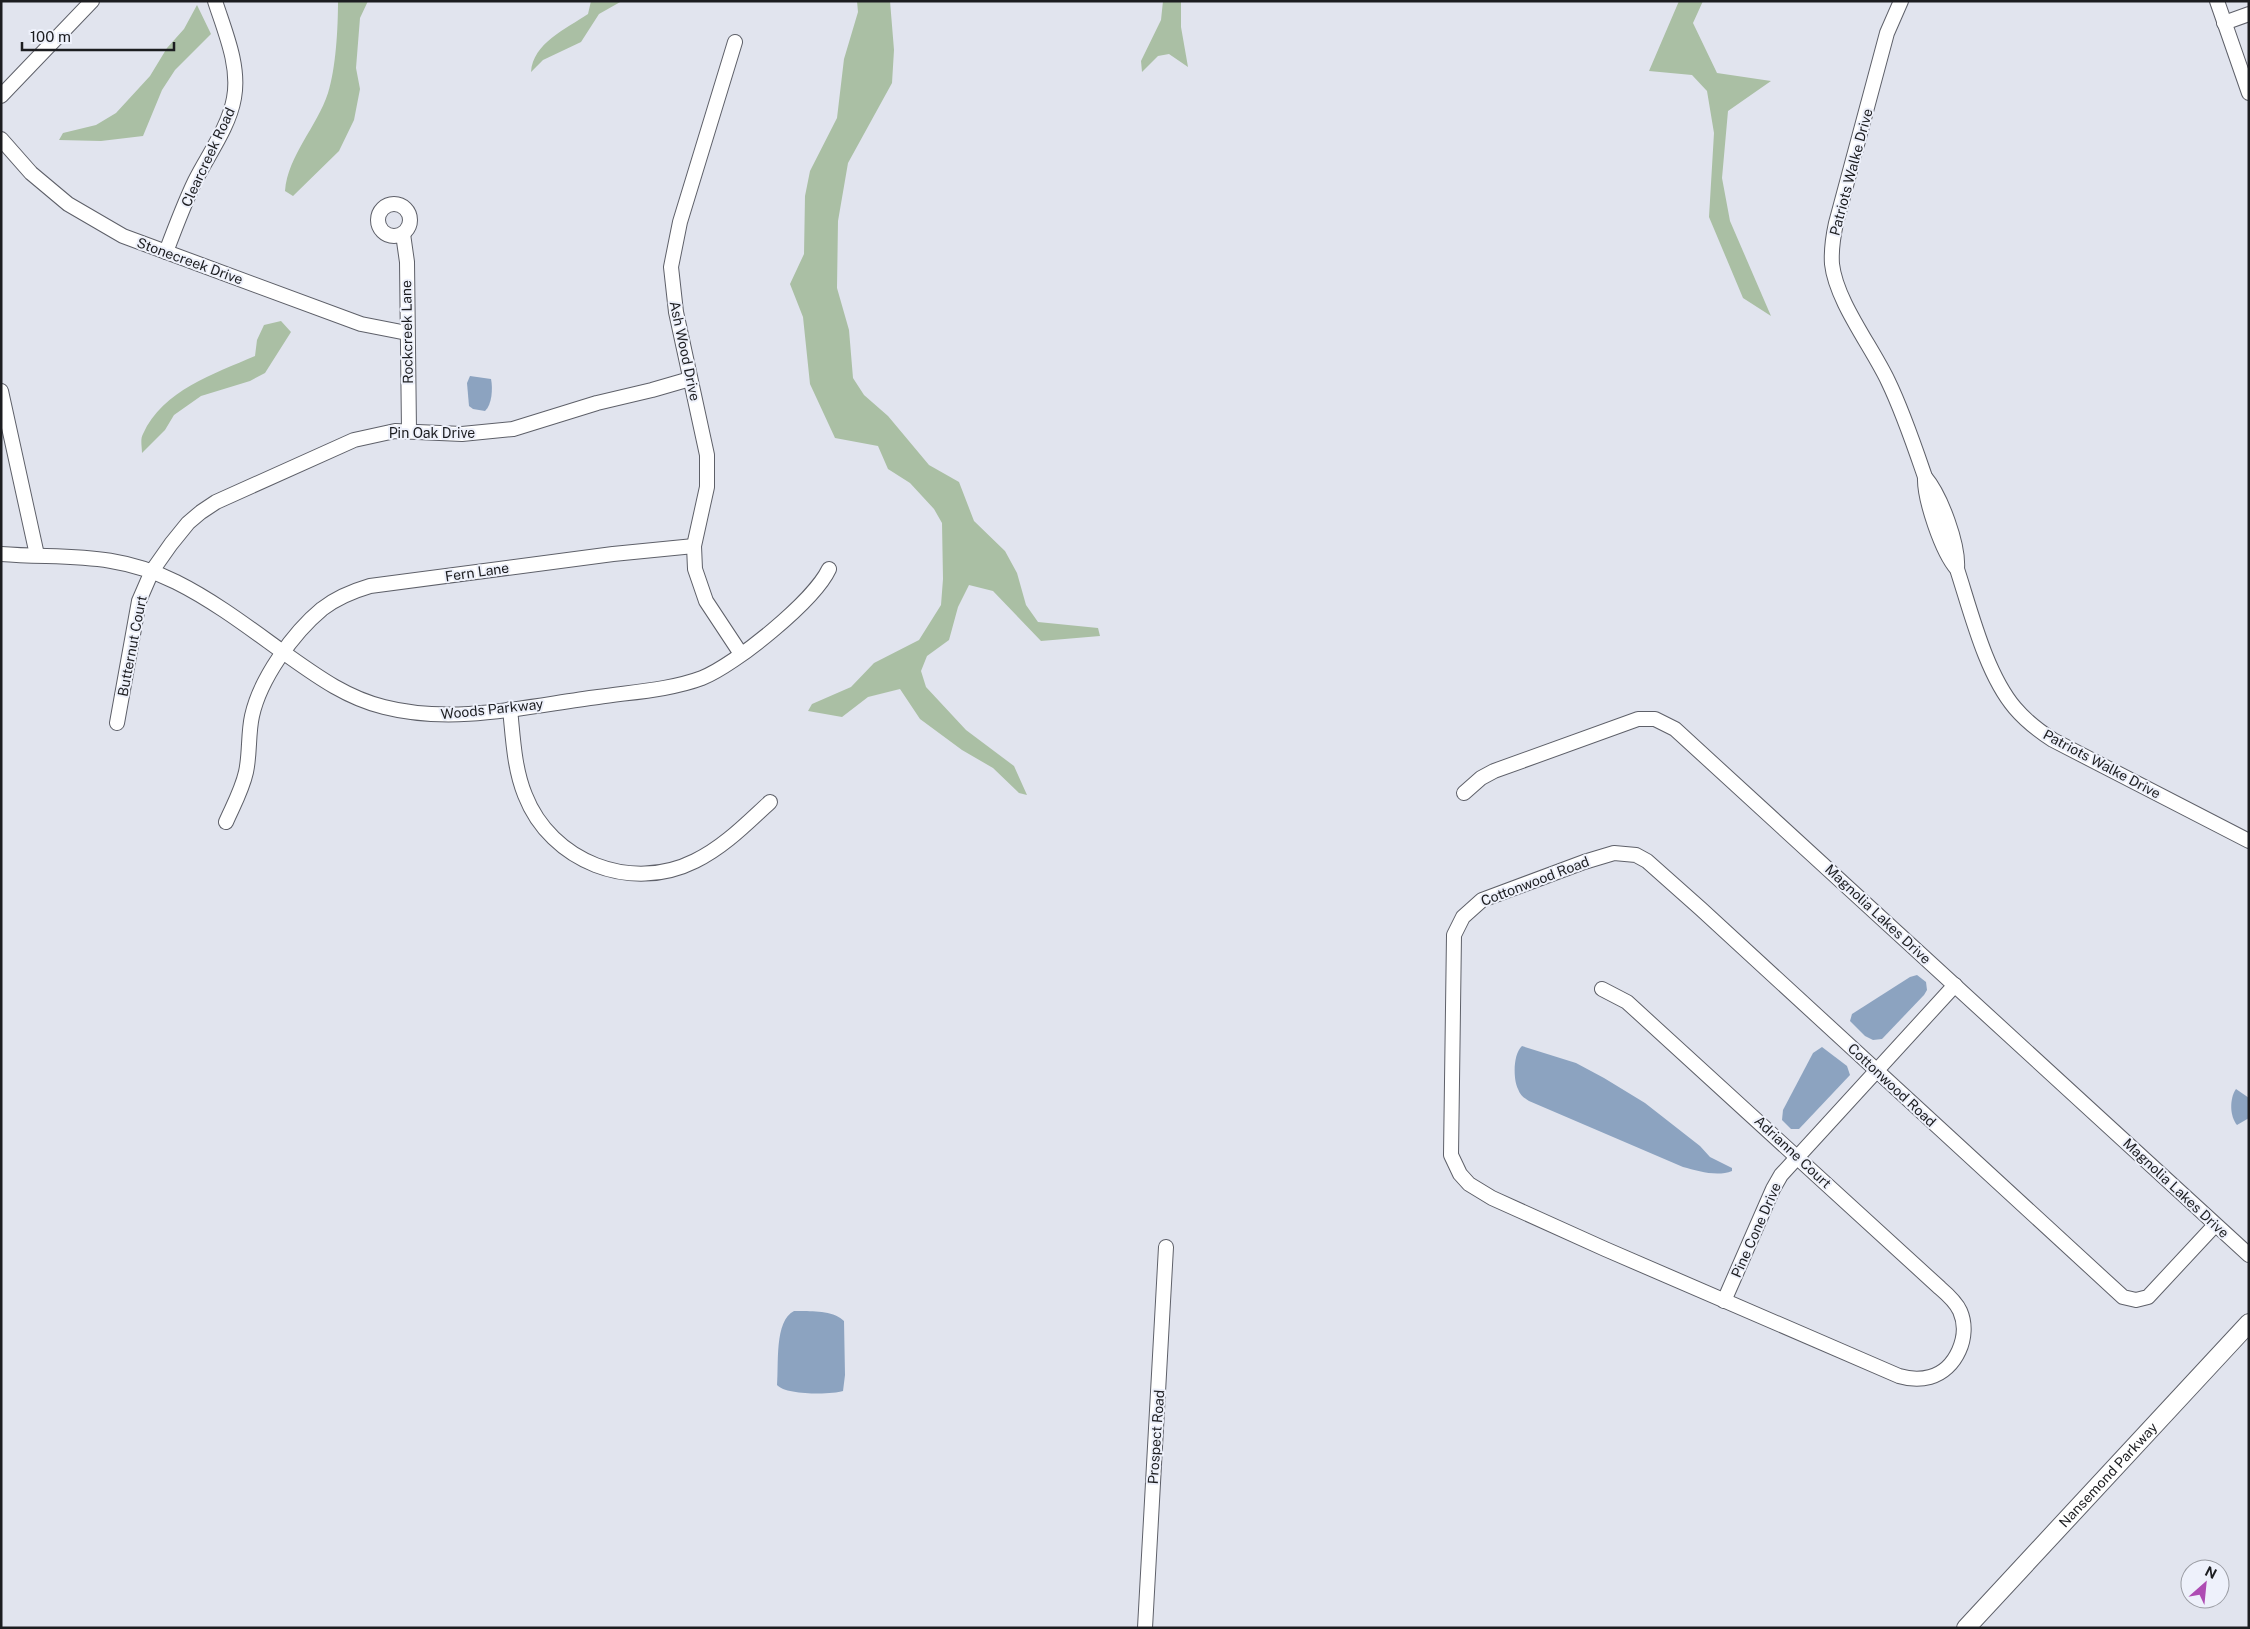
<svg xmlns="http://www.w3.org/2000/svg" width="2250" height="1629" font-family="'Public Sans',sans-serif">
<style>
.green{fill:#aabfa4}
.water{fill:#8ca3c0}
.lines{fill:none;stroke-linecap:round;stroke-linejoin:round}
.minor-casing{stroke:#5e6069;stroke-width:16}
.major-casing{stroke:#5e6069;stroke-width:20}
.minor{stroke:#fff;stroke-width:14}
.major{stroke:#fff;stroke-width:18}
.labels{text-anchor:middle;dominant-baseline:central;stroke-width:4;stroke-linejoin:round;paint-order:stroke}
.street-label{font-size:14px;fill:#1c1d20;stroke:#eef1fb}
</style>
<rect width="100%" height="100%" fill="#e1e4ee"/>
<!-- green -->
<g class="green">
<path d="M 338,1 L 368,1 L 360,18 L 356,68 L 360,89 L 354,120 L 339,151 L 293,196 L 285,191 C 288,155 317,127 328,93 C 336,68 338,28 338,1 Z"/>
<path d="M 591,1 L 622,1 L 599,14 L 581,42 L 543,60 L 531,72 C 533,43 566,29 588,14 Z"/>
<path d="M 857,1 L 890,1 L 894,50 L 892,83 L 848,163 L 838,221 L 837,288 L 849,330 L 853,378 L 864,395 L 888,416 L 929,465 L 959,482 L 974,521 L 1005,551 L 1017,573 L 1026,605 L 1038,622 L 1098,628 L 1100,636 L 1041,641 L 993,591 L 969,585 L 958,607 L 949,640 L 927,656 L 921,671 L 926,687 L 966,730 L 1014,766 L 1027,795 L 1019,793 L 993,768 L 962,750 L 920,719 L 900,689 L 868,697 L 842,717 L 808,711 L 812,704 L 851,687 L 874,663 L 919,640 L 941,605 L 943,579 L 942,523 L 934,509 L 910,483 L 888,469 L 878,446 L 835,438 L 810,384 L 803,317 L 790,284 L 804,254 L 805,196 L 810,171 L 837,118 L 844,59 L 858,12 Z"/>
<path d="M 1163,1 L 1181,1 L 1181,27 L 1188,67 L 1169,54 L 1158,56 L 1142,72 L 1141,61 L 1161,20 Z"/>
<path d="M 1679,1 L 1703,1 L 1693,23 L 1717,73 L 1771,81 L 1728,111 L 1722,178 L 1730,221 L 1771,316 L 1743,298 L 1709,217 L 1714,133 L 1707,91 L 1692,75 L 1649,71 Z"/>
<path d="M 197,5 L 211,34 L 175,70 L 162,90 L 143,136 L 101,141 L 59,140 L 63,133 L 96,125 L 116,113 L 150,76 L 167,48 L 184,29 Z"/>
<path d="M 281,321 L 291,332 L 265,373 L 250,381 L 201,396 L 174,415 L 165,430 L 142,453 C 142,447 140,439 143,434 C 163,390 214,374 255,356 L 257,340 L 264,325 Z"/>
</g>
<!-- water -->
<g class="water">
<path d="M 470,376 L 491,379 C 493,388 492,405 485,411 L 473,409 L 469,406 L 467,383 Z"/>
<path d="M 1917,975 L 1926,982 L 1927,990 L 1924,995 L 1882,1039 L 1873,1040 L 1865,1036 L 1850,1021 L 1852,1014 L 1910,977 Z"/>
<path d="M 1522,1046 L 1576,1063 L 1604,1078 L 1645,1103 L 1700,1146 L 1710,1157 L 1732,1168 L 1732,1171 C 1717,1177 1698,1171 1683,1167 L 1529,1101 C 1524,1098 1520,1095 1518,1089 C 1513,1079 1513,1054 1522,1046 Z"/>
<path d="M 1822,1047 L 1847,1066 L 1850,1075 L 1799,1129 L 1791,1129 L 1782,1120 L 1783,1110 L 1813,1053 Z"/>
<path d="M 2236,1089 L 2249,1098 L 2249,1118 L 2237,1125 C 2230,1117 2229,1099 2236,1089 Z"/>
<path d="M 794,1311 C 808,1311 834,1310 844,1321 L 845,1375 L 843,1391 C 831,1395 785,1395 777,1385 C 779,1365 774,1321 794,1311 Z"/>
</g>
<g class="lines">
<!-- minor casing -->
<g class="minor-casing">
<g id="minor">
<path d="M 1901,1 L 1887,33 L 1836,223 C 1833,237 1831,250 1832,264 C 1836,301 1872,347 1888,381 C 1903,412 1914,445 1925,477 C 1941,496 1959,545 1957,569"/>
<path d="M 2217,1 L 2249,93"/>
<path d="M 2224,23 L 2249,14"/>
<path d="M 735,42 L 680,222 L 671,267 L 676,312 L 707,455 L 707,487 L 694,546 L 695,569 L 706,601 L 741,654"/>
<path d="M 1,96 L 92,1"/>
<path d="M 1,139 L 31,173 L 68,204 L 123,236 L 361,324 L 407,333"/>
<circle cx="394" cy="220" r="16"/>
<path d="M 403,234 L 407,262 L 409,431"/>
<path d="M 166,252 C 175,228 184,204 195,181 C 208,155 229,127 234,98 C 240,66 225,32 215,1"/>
<path d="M 1,391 L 37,555"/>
<path d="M 1925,477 C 1924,499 1942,552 1957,569 C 1971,612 1986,674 2015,708 C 2026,721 2039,731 2053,740 L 2249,841"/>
<path d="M 1,554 C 66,559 114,551 176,582 C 216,602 252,630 287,655 C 318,677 347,698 384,707 C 454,725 528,706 598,697 C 632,692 670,690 702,678 C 735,665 814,601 829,569"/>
<path d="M 510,709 C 513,737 514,768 525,795 C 551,862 631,893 695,861 C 724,847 747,823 770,802"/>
<path d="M 117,723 L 139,601 L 152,571 L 171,544 L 188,523 L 201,512 L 216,502 L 354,440 L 395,431 L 462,434 L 513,429 L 597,403 L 652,390 L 690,379"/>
<path d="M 1464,793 L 1481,778 L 1494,771 L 1638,719 L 1655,719 L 1675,729 L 2249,1255"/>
<path d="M 226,822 C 233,806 242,790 246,772 C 250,754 248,734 252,716 C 260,679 293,633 322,609 C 336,598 353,591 370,586 L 613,554 L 694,546"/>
<path d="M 1602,989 L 1627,1002 L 1940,1288 C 1947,1294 1956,1302 1960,1311 C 1971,1336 1956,1370 1930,1377 C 1919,1380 1909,1379 1899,1376 L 1605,1249 L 1492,1198 L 1469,1184 L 1460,1174 L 1451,1155 L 1454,935 L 1463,917 L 1482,900 L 1584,862 L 1614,853 L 1636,855 L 1647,861 L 1701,909 L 2123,1297 L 2136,1300 L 2148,1297 L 2215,1225"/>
<path d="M 1724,1301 L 1773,1189 L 1781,1175 L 1955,985"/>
<path d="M 1145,1628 L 1166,1247"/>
</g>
</g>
<!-- major casing -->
<g class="major-casing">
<g id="major">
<path id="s1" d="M 1966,1628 L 2249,1323"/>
</g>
</g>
<!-- minor -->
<use href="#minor" class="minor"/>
<!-- major -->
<use href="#major" class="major"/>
</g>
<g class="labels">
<!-- street labels -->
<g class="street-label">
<text transform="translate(208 157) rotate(-65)">Clearcreek Road</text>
<text transform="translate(1851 172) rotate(-75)">Patriots Walke Drive</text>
<text transform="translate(190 261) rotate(20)">Stonecreek Drive</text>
<text transform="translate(407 332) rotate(-91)">Rockcreek Lane</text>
<text transform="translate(685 351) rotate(78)">Ash Wood Drive</text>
<text x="432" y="433">Pin Oak Drive</text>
<text transform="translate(477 572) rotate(-8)">Fern Lane</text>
<text transform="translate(132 646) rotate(-79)">Butternut Court</text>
<text transform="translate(492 709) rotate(-6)">Woods Parkway</text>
<text transform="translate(2102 764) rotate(28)">Patriots Walke Drive</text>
<text transform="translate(1535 881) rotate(-21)">Cottonwood Road</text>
<text transform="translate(1878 914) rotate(43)">Magnolia Lakes Drive</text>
<text transform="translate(1892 1085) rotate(43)">Cottonwood Road</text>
<text transform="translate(1793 1152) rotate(43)">Adrianne Court</text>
<text transform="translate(2176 1188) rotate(43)">Magnolia Lakes Drive</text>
<text transform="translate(1756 1230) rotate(-66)">Pine Cone Drive</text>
<text transform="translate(1156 1437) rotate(-86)">Prospect Road</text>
<text stroke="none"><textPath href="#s1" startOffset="209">Nansemond Parkway</textPath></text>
</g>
</g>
<!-- border -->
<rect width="2250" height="1629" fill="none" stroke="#1c1d20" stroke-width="5"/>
<!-- north arrow -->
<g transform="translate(2205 1584) rotate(27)"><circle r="24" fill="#eef1fb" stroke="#9a9ca3"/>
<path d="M0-4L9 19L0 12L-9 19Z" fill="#ae4cb3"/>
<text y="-8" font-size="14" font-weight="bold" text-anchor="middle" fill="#1c1d20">N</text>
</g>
<!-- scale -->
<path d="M22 42v8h152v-8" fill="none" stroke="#1c1d20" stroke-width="2.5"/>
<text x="30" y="42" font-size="15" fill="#1c1d20" stroke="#eef1fb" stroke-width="4" paint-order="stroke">100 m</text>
</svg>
